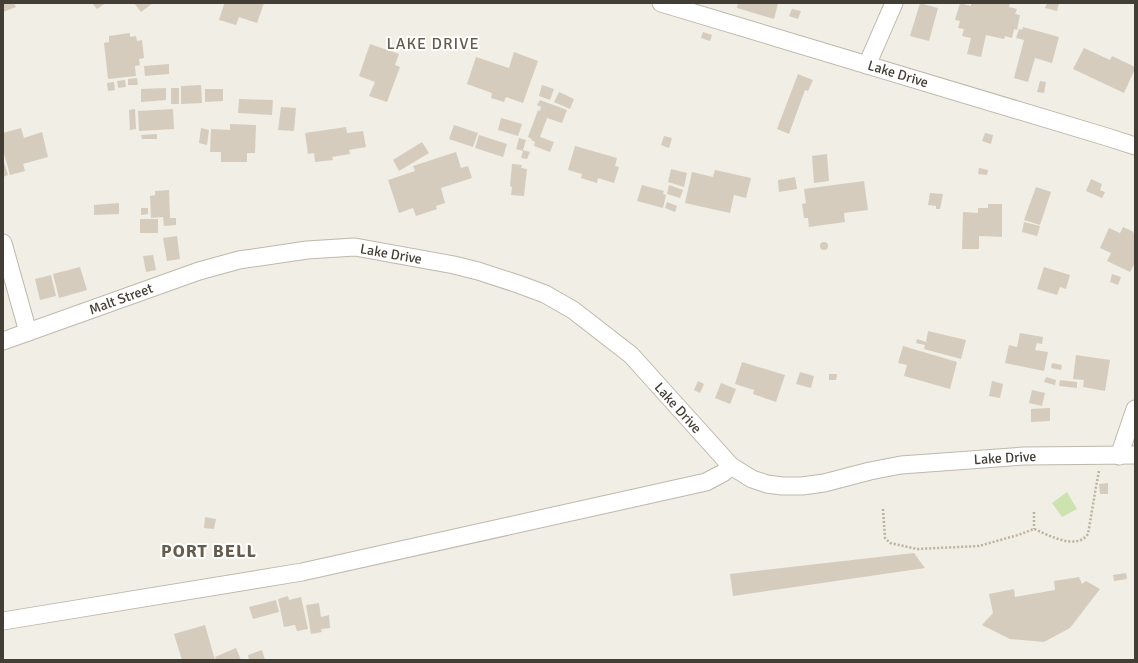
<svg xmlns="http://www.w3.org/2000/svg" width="1138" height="663" font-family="Signika,sans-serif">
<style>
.green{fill:#cce3b0}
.building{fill:#d5ccbe}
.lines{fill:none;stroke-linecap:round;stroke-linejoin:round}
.minor-casing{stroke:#bfb8ab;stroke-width:19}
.path{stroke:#bdb19b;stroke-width:2.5;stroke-dasharray:2 2;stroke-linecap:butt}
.minor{stroke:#fff;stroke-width:17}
.labels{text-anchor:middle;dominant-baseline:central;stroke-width:4;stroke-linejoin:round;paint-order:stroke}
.street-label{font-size:14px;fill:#433e35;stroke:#fff}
.quarter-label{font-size:16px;letter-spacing:1px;fill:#655c4d;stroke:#fff}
.district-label{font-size:18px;font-weight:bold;letter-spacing:1px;fill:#655c4d;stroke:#fff}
</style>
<rect width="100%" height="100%" fill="#f1eee5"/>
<!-- green -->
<path class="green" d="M 1067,492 L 1077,509 L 1062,517 L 1052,503 Z"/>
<!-- building -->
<g class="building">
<path d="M 3,3 L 14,3 L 16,7 L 3,12 Z"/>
<path d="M 92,3 L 106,3 L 97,9 Z"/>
<path d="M 134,3 L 153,3 L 141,12 Z"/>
<path d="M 220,3 L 264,3 L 257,23 L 239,17 L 236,25 L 219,20 L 224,4 Z"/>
<path d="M 738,3 L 778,3 L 774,19 L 737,8 Z"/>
<path d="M 920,3 L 938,8 L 929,41 L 910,36 Z"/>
<path d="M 960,3 L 971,6 L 971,3 L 1010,3 L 1009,7 L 1017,9 L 1015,14 L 1020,15 L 1017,30 L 1014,29 L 1012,38 L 1005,36 L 1004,39 L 986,35 L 981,57 L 967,54 L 971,38 L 962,36 L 964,29 L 958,28 L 960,21 L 955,20 Z"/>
<path d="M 1047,3 L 1059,3 L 1057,11 L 1045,8 Z"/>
<path d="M 792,9 L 801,11 L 798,19 L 789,16 Z"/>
<path d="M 1023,27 L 1059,37 L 1052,63 L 1035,58 L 1028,82 L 1014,78 L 1024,40 L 1016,38 L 1019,29 L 1022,30 Z"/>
<path d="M 703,32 L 712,35 L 710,41 L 701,38 Z"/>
<path d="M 130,33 L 130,37 L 136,36 L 137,41 L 142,40 L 144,58 L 139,59 L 140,65 L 135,66 L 136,76 L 108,79 L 104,43 L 109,42 L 109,36 Z"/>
<path d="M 370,44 L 399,54 L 395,65 L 400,67 L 387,102 L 369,96 L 375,82 L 359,76 Z"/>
<path d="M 1084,48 L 1110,60 L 1112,56 L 1135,67 L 1135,69 L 1124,93 L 1073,69 Z"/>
<path d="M 514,52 L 538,61 L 523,103 L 506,97 L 504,102 L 491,98 L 492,93 L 467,84 L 476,57 L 509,68 Z"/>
<path d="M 169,64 L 169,74 L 145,76 L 144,66 Z"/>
<path d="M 798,74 L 813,80 L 808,91 L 805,90 L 789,134 L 777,129 Z"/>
<path d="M 137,78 L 138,85 L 128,85 L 128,79 Z"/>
<path d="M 125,80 L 126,87 L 118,88 L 117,81 Z"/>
<path d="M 1040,81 L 1046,82 L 1044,93 L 1037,92 Z"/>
<path d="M 114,82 L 115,90 L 108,91 L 107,83 Z"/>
<path d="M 201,85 L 202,103 L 181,104 L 181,86 Z"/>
<path d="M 542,85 L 554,89 L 550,100 L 539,96 Z"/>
<path d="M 166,88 L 166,100 L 141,102 L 141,89 Z"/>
<rect x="171" y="88" width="8" height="16"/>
<path d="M 205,89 L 223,89 L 223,101 L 205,102 Z"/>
<path d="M 559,92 L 574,99 L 570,109 L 554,102 Z"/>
<path d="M 239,99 L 273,100 L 272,115 L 238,113 Z"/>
<path d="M 540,100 L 567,110 L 562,123 L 547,118 L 540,137 L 554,142 L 550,152 L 534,146 L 535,142 L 531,140 L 532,139 L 528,137 L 538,110 L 540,111 L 541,107 L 537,105 Z"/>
<path d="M 281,107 L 296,108 L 294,131 L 278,130 Z"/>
<path d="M 135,109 L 136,129 L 130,130 L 129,110 Z"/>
<path d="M 173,109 L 174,129 L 139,131 L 138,111 Z"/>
<path d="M 501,118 L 522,124 L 518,136 L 498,130 Z"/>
<path d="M 230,124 L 256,125 L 255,153 L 247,153 L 247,162 L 221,162 L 221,152 L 210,152 L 211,129 L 230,130 Z"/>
<path d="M 454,125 L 478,133 L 473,147 L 449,139 Z"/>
<path d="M 346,127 L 347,133 L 363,131 L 366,147 L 349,150 L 350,154 L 332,157 L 333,160 L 315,162 L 314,153 L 308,154 L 305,133 Z"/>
<path d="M 21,128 L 24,138 L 42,132 L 48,157 L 23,164 L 25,171 L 10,175 L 3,150 L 3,133 Z"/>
<path d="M 201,128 L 209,130 L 207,145 L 199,143 Z"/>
<path d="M 985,133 L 993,135 L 991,144 L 982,141 Z"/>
<path d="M 157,134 L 157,139 L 142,139 L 141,135 Z"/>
<path d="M 479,135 L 507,144 L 503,157 L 475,148 Z"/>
<path d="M 664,136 L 672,138 L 669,148 L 661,145 Z"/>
<path d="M 519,138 L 526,140 L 523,150 L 530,152 L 527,159 L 521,158 L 523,151 L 516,149 Z"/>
<path d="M 422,142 L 429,153 L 399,171 L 393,160 Z"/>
<path d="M 575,146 L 617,158 L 615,166 L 619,167 L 614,183 L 598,178 L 597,183 L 581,178 L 582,174 L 568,170 Z"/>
<path d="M 456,152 L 461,168 L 468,166 L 472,178 L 441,188 L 445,203 L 436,206 L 437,209 L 416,216 L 413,208 L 399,213 L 388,180 L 415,171 L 413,166 Z"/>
<path d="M 827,154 L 829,181 L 814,183 L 812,156 Z"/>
<path d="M 3,159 L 8,175 L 3,177 Z"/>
<path d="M 512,164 L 522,165 L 521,168 L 527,169 L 524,196 L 511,195 L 512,187 L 510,186 Z"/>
<path d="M 979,168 L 988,170 L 987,175 L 978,174 Z"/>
<path d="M 671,169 L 687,173 L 684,187 L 668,182 Z"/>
<path d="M 715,170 L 751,178 L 746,198 L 734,195 L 730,213 L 685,203 L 692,172 L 713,177 Z"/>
<path d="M 795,177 L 797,189 L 779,192 L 778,180 Z"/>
<path d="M 1091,179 L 1102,184 L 1100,190 L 1105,192 L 1102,198 L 1086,191 Z"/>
<path d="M 864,181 L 868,210 L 844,213 L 845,222 L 809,227 L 808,218 L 804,218 L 802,204 L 806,203 L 804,189 Z"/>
<path d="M 642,185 L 664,191 L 663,194 L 666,195 L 663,208 L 637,201 Z"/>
<path d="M 669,185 L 683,190 L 680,198 L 667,194 Z"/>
<path d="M 1036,187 L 1051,192 L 1040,225 L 1024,220 Z"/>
<path d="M 169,190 L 170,218 L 176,218 L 176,225 L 164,226 L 163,217 L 151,218 L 150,196 L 155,195 L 155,191 Z"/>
<path d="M 930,193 L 943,194 L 940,209 L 936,209 L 936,206 L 928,205 Z"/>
<path d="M 667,202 L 677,206 L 675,212 L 665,208 Z"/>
<path d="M 119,203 L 119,214 L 94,215 L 94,205 Z"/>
<path d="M 988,204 L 1002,204 L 1002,237 L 979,236 L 979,249 L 962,249 L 963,212 L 978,213 L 978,208 L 988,208 Z"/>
<path d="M 141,208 L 148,208 L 148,214 L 141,215 Z"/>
<rect x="140" y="219" width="18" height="14"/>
<path d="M 1024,222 L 1040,226 L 1037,236 L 1022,232 Z"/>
<path d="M 1123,227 L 1134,232 L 1133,233 L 1135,234 L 1135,263 L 1130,272 L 1107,261 L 1111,253 L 1100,248 L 1109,228 L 1120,233 Z"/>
<path d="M 177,236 L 180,259 L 167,261 L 163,238 Z"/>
<circle cx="824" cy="246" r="4"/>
<path d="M 153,255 L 156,270 L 146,272 L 143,256 Z"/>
<path d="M 80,267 L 87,290 L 59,298 L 53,274 Z"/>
<path d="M 1044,267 L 1070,275 L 1066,289 L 1060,287 L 1057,295 L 1037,289 Z"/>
<path d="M 1112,274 L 1121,277 L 1118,285 L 1110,282 Z"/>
<path d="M 51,275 L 56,296 L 40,300 L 35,279 Z"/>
<path d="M 928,331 L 966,340 L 961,359 L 924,349 L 925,345 L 916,343 L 917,339 L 926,342 Z"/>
<path d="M 1020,333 L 1043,337 L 1042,344 L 1037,343 L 1035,350 L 1048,352 L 1044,371 L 1005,363 L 1009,345 L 1017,347 Z"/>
<path d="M 903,346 L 957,362 L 950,389 L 904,376 L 907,365 L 898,363 Z"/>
<path d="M 1076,355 L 1110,360 L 1105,391 L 1083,387 L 1084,380 L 1073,379 Z"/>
<path d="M 742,362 L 785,375 L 776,402 L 753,394 L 754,390 L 735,384 Z"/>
<path d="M 1052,363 L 1062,365 L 1061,370 L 1051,368 Z"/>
<path d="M 800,372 L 814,376 L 811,388 L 796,384 Z"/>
<path d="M 829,374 L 837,374 L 836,380 L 829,380 Z"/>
<path d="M 1046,377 L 1056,380 L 1055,385 L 1044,382 Z"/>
<path d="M 1060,380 L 1077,382 L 1077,388 L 1059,386 Z"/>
<path d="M 698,381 L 704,384 L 700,393 L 694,390 Z"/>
<path d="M 992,381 L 1003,384 L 1000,398 L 989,396 Z"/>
<path d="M 721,383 L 736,389 L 730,404 L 715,398 Z"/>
<path d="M 1032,390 L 1045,393 L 1042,406 L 1029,403 Z"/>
<path d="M 1050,408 L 1050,421 L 1031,422 L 1031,409 Z"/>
<path d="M 1108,483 L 1108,494 L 1100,494 L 1099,484 Z"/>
<path d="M 205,517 L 216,519 L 214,529 L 204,528 Z"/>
<path d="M 914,553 L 925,568 L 733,596 L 730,574 Z"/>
<path d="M 1126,573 L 1127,579 L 1114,581 L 1113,575 Z"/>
<path d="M 1079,577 L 1082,584 L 1086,581 L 1100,589 L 1070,628 L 1044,642 L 1010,639 L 982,625 L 993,613 L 989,594 L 1014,589 L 1015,597 L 1055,590 L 1054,581 Z"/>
<path d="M 288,596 L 289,600 L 301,597 L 308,629 L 297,631 L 295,625 L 284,627 L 278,599 Z"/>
<path d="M 276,600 L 279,612 L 253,619 L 249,607 Z"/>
<path d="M 319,603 L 321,617 L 329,615 L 330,628 L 321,629 L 322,632 L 311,634 L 306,605 Z"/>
<path d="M 205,625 L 215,660 L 182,660 L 174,634 Z"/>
<path d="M 236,648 L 241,660 L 216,660 L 215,657 Z"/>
<path d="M 262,650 L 265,660 L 249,660 L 248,655 Z"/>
</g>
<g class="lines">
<!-- minor casing -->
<g class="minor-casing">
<g id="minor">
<path d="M 661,3 L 1107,137 L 1135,146"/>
<path d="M 867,65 L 894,3"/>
<path d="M 3,243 L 28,332"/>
<path d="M 3,341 L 199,271 L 239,260 L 307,250 L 355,247 L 454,265 L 478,271 L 518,284 L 545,294 L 573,310 L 631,355 L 731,466 L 752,479 L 767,484 L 782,486 L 802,486 L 824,483 L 870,471 L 901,465 L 1024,456 L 1135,455"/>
<path d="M 1119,456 L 1135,409"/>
<path d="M 3,621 L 302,572 L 706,482 L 723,473 L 731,466"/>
</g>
</g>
<!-- path -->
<g class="path">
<path d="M 883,509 L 885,538 L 890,543 L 917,549 L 979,546 L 1018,535 L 1034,529 C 1049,535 1076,551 1088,534 L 1096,487 L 1099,471"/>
<path d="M 1034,512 L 1034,529"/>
</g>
<!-- minor -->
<use href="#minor" class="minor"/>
</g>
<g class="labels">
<!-- street labels -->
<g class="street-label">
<text transform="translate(898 74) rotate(17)">Lake Drive</text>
<text transform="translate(391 254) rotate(10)">Lake Drive</text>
<text transform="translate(121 299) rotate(-20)">Malt Street</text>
<text transform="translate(678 408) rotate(48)">Lake Drive</text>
<text transform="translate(1005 458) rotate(-3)">Lake Drive</text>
</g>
<!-- quarter labels -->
<g class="quarter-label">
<text x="433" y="44">LAKE DRIVE</text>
</g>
<!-- district labels -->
<g class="district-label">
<text x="209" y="551">PORT BELL</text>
</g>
</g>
<!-- border -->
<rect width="1138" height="663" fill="none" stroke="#433e35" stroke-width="8"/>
</svg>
